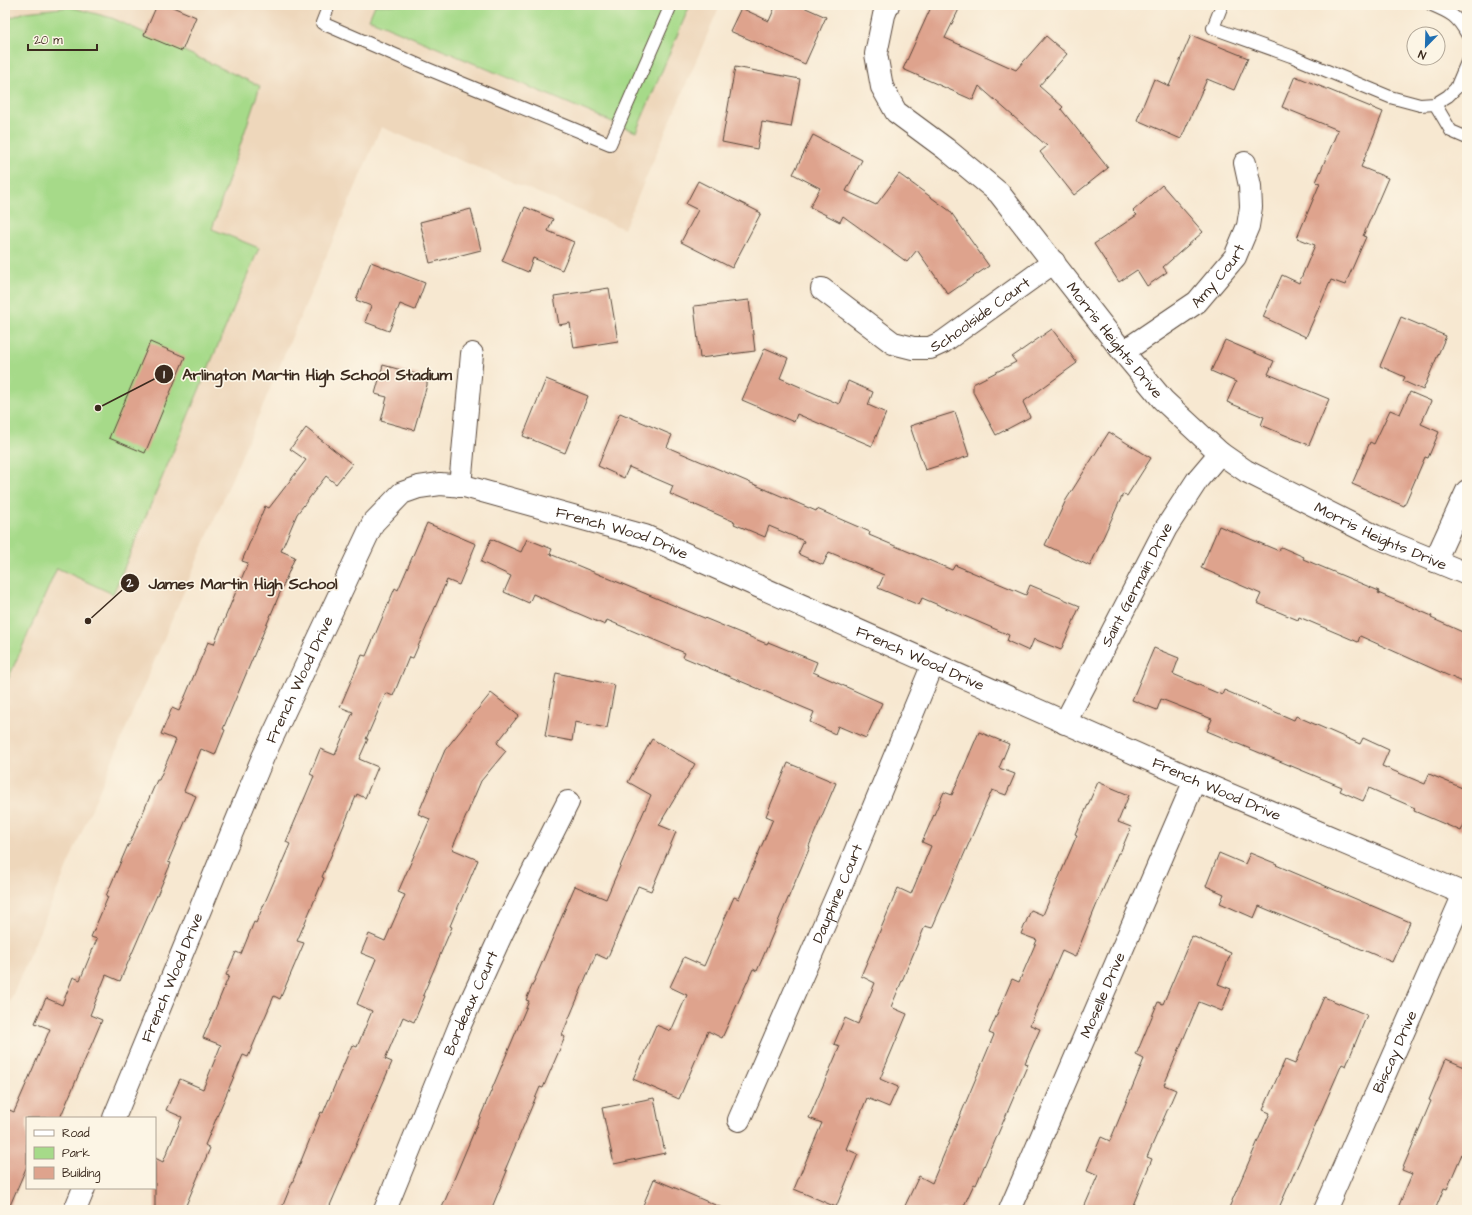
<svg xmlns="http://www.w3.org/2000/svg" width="1472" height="1215" font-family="'Architects Daughter',sans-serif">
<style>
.built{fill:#eed7bb}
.green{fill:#a6da89;stroke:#708254}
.building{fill:#dea38d}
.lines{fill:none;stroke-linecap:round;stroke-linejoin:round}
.lane-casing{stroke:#574639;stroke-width:14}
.street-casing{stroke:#574639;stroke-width:24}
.lane{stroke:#fff;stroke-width:12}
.street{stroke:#fff;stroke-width:22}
.labels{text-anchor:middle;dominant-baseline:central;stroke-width:3.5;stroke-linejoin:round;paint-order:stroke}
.street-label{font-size:15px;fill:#3b2a1e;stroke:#fcf5e5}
.leader{fill:none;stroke:#3b2a1e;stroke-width:1.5}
.callout-dot{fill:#3b2a1e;stroke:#fcf5e5;stroke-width:1.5}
.mark-label{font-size:12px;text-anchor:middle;font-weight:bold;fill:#fff}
.callout-label{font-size:16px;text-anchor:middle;font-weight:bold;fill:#3b2a1e;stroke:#fcf5e5;stroke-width:3.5;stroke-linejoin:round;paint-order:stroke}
</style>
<rect width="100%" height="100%" fill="#fcf5e5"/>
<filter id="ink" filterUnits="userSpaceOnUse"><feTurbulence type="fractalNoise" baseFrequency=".025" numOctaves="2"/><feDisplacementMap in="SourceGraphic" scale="8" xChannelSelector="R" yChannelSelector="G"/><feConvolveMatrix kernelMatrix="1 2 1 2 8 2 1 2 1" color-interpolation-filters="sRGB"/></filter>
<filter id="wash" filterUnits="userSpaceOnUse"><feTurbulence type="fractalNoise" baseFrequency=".012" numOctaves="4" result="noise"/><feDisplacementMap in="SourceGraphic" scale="16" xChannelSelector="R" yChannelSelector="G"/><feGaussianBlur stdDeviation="0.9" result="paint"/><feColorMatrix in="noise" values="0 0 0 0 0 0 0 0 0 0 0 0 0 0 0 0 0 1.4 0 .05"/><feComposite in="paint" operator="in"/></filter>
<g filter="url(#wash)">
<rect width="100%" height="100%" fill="#f7e8d1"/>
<!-- built -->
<path class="built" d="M 5,5 L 720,5 L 624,229 L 381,127 L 5,1013 Z"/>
<!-- green -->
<g class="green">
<path d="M 375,5 L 690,5 L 636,132 L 369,19 Z"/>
<path d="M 70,7 L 112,18 L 260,86 L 212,229 L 259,248 L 113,594 L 57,568 L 5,686 L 5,20 L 25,12 Z"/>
</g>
<g id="blocks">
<!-- building -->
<g class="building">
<path d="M 157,5 L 168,5 L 196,17 L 182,51 L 144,35 Z"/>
<path d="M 776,5 L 799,5 L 826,17 L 805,64 L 730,31 L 741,8 L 769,21 Z"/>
<path d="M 932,5 L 961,5 L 945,38 L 1016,70 L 1046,36 L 1067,54 L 1039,86 L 1063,107 L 1061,109 L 1108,168 L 1074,195 L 1040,152 L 1047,146 L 979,86 L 973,100 L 903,69 Z"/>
<path d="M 1191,35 L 1248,58 L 1234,90 L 1207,79 L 1181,139 L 1137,120 L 1154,79 L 1169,86 Z"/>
<path d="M 735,67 L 800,79 L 791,127 L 762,122 L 757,149 L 722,142 Z"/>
<path d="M 1295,76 L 1383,112 L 1361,167 L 1388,178 L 1363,236 L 1366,237 L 1345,285 L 1331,280 L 1306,337 L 1263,317 L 1282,275 L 1299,283 L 1315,245 L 1297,238 L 1320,183 L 1316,182 L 1338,130 L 1282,107 Z"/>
<path d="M 813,135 L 862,160 L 846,191 L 876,205 L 899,174 L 950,211 L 989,266 L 948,294 L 917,250 L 907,262 L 843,216 L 840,222 L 810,207 L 820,188 L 793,174 Z"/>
<path d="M 698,181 L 761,213 L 732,268 L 681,242 L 698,210 L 686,204 Z"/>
<path d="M 1162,185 L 1203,232 L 1163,267 L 1167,272 L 1147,286 L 1137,270 L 1119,282 L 1094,244 L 1137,215 L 1133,211 Z"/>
<path d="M 525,207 L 553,219 L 548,231 L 574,242 L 562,270 L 533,258 L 528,272 L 502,261 Z"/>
<path d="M 471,209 L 481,250 L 430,263 L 420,222 Z"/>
<path d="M 371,262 L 425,283 L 415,310 L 400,304 L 389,331 L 365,322 L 371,306 L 356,300 Z"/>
<path d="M 609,288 L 618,341 L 574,348 L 570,323 L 559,325 L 554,296 Z"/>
<path d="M 749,300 L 755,351 L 700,358 L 694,306 Z"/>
<path d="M 1401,317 L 1446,336 L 1423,390 L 1403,381 L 1405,377 L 1380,366 Z"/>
<path d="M 1052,329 L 1077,363 L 1023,402 L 1030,417 L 996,435 L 973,392 L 973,384 L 1016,362 L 1012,357 Z"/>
<path d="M 1225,340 L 1274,361 L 1268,374 L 1329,399 L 1309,445 L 1261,425 L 1264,417 L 1227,402 L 1236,382 L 1211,371 Z"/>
<path d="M 150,342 L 185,357 L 145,453 L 109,438 Z"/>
<path d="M 765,348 L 788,358 L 780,378 L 839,404 L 848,381 L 873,392 L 868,405 L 886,413 L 872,446 L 797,414 L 794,422 L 742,400 Z"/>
<path d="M 383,365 L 427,377 L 427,385 L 414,430 L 381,421 L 387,397 L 375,394 Z"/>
<path d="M 546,379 L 588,396 L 565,453 L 523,436 Z"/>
<path d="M 1410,392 L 1431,401 L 1421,424 L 1439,432 L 1428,458 L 1425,457 L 1404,506 L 1352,484 L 1370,442 L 1374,444 L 1390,410 L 1400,414 Z"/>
<path d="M 955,412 L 969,456 L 925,470 L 910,426 Z"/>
<path d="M 620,413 L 672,435 L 667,447 L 816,511 L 817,509 L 870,532 L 869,535 L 952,570 L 955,565 L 1026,595 L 1030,585 L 1080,606 L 1061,650 L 1034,639 L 1029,651 L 1007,641 L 1009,635 L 922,598 L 919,605 L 878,588 L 884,575 L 829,552 L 823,565 L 798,554 L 804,541 L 769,526 L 765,537 L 734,524 L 735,522 L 670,494 L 673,486 L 629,467 L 624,478 L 598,466 Z"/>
<path d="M 306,428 L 352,464 L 336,484 L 326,476 L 297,514 L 281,551 L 295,557 L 223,729 L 225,730 L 215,755 L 201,749 L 184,791 L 196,796 L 168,862 L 171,863 L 120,981 L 106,975 L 90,1015 L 102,1020 L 60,1118 L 27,1118 L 27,1166 L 8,1210 L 5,1210 L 5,1108 L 14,1112 L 50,1029 L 35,1023 L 46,998 L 62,1005 L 73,977 L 80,980 L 97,939 L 91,937 L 108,897 L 106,896 L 128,845 L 129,845 L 157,780 L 159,780 L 176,740 L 161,734 L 172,708 L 179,711 L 208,642 L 214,644 L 248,563 L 242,561 L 265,506 L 269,508 L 306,460 L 290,449 Z"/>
<path d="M 1109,432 L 1151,458 L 1127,496 L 1123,494 L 1090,566 L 1045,545 L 1066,500 Z"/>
<path d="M 427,523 L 476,544 L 459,585 L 447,580 L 413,658 L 409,657 L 393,696 L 386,693 L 366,739 L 368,739 L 359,759 L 378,767 L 365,798 L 357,794 L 322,877 L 324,878 L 297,941 L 304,943 L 280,999 L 274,996 L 248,1057 L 243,1055 L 205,1145 L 210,1148 L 184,1210 L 155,1210 L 155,1158 L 163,1162 L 182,1117 L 166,1110 L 180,1079 L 203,1089 L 221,1045 L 203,1038 L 229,976 L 226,975 L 236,952 L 241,954 L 254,922 L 256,923 L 290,844 L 286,842 L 314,776 L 310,774 L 320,749 L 335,755 L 353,712 L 340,707 L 362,655 L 366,656 L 395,588 L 398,590 Z"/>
<path d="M 1219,526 L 1279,551 L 1281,547 L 1304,557 L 1303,559 L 1379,591 L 1378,593 L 1432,616 L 1431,618 L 1467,634 L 1467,684 L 1360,636 L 1358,642 L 1299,617 L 1298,620 L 1257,603 L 1261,594 L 1201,568 Z"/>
<path d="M 491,539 L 521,552 L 527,539 L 552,549 L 550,554 L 767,644 L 768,642 L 817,662 L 813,672 L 882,703 L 866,738 L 838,726 L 835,734 L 810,722 L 814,712 L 683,657 L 685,653 L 607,620 L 605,625 L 533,594 L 529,603 L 504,592 L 511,576 L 481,562 Z"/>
<path d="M 1154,648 L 1179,658 L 1173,674 L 1222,695 L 1224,690 L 1294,720 L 1296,716 L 1360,744 L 1363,738 L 1389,750 L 1382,766 L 1425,784 L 1429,774 L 1467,790 L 1467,818 L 1461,831 L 1414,811 L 1415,808 L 1369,788 L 1363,801 L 1340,791 L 1342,787 L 1207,731 L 1212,719 L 1161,699 L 1157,710 L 1132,700 Z"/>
<path d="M 556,673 L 615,685 L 607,728 L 575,722 L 572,741 L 545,736 Z"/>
<path d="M 491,693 L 519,715 L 497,743 L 506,751 L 481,781 L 452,849 L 478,860 L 450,926 L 452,927 L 423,995 L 425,996 L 414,1022 L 403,1017 L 385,1059 L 392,1062 L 328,1210 L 281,1210 L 321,1112 L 323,1113 L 352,1045 L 357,1047 L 372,1011 L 357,1004 L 376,959 L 361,953 L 369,934 L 385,941 L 405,895 L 398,892 L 430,819 L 418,814 L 445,750 Z"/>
<path d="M 979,732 L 1009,744 L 999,768 L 1015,774 L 1006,795 L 992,790 L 932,928 L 925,926 L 891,1007 L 907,1014 L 880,1079 L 898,1087 L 889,1107 L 867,1098 L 846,1149 L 858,1154 L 836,1207 L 794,1189 L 822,1123 L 809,1118 L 840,1046 L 834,1044 L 845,1018 L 858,1024 L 875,983 L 861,976 L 898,888 L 911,894 L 931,846 L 922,842 L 944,792 L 952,795 Z"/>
<path d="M 652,739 L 695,764 L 659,825 L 676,832 L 651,891 L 638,886 L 607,959 L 596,954 L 562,1035 L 565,1037 L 543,1088 L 540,1087 L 505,1170 L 507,1171 L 491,1210 L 441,1210 L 529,1001 L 526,1000 L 575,886 L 606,899 L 651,795 L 628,782 Z"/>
<path d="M 788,763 L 836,783 L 809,846 L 810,847 L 757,971 L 753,969 L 722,1038 L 708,1031 L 679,1099 L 633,1079 L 656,1025 L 671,1031 L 687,995 L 670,987 L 684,957 L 704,966 L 734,897 L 739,899 L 773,819 L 766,816 Z"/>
<path d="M 1098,782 L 1129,795 L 1118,822 L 1131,827 L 1120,853 L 1118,853 L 1075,957 L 1062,951 L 1030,1025 L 1040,1029 L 1025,1063 L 1028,1064 L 976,1185 L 974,1184 L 962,1210 L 903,1210 L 919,1176 L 932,1183 L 994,1035 L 989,1033 L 1012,979 L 1019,982 L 1037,940 L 1021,934 L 1031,910 L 1043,915 L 1077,835 L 1075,834 Z"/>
<path d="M 1219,853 L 1245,864 L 1250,853 L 1277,864 L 1276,865 L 1410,922 L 1392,962 L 1259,906 L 1254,918 L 1220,903 L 1224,894 L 1206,886 Z"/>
<path d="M 1192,936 L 1231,953 L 1218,984 L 1231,989 L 1222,1011 L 1199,1002 L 1164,1085 L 1176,1090 L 1147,1157 L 1152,1159 L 1131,1210 L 1083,1210 L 1098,1175 L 1087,1170 L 1101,1137 L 1110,1141 L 1144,1059 L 1136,1055 L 1158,1002 L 1163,1004 Z"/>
<path d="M 1324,997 L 1367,1015 L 1346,1066 L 1342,1064 L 1278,1210 L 1228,1210 L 1270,1113 L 1263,1110 L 1285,1060 L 1295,1064 Z"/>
<path d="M 1446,1059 L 1467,1068 L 1467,1142 L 1447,1189 L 1444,1188 L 1435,1210 L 1397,1210 L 1412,1174 L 1402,1170 L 1431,1101 L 1429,1100 Z"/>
<path d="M 654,1098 L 665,1153 L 614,1164 L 602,1108 Z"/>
<path d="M 654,1179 L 727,1210 L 641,1210 Z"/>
</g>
</g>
</g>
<g filter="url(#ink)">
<use href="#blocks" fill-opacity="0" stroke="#574639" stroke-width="1"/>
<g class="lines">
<!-- lane casing -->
<g class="lane-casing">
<g id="lane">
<path d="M 329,5 L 322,23 L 423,67 L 610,144 L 671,5"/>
<path d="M 1222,5 L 1213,28 L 1291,56 L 1390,97 L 1420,105 L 1435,104 L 1448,96 L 1456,88 L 1467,62"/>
<path d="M 1432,5 C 1451,13 1457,16 1467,34"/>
<path d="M 1435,104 L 1451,131 L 1467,138"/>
</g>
</g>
<!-- street casing -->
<g class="street-casing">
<g id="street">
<path id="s1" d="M 888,5 L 884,15 L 876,54 L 882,87 L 896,112 L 946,149 L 999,193 L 1123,352 L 1163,400 L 1220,453 L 1246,471 L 1375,536 L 1467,574"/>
<path id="s2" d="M 822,289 L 893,343 L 913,348 L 930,348 L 943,342 L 1054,262"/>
<path id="s3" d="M 1123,352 L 1197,302 L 1235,257 L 1248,226 L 1251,207 L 1250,186 L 1245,163"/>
<path d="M 460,486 L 472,354"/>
<path d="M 1435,561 L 1467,491"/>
<path id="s4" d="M 1065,723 L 1166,528 L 1198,479 L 1220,453"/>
<path id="s5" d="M 114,1118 L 263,757 L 373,523 L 402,493 L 419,487 L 440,484 L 464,486 L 645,536 L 1195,780 L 1467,895"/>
<path id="s6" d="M 739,1120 L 841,886 L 933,664"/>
<path d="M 75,1210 L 84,1188"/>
<path id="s7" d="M 385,1210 L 460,1025 L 503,931 L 568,802"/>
<path id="s8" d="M 1010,1210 L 1195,780"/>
<path id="s9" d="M 1325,1210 L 1464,894"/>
</g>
</g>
<!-- lane -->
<use href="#lane" class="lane"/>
<!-- street -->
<use href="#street" class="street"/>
</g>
</g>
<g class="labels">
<!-- street labels -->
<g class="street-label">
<text stroke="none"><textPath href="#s3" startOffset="123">Amy Court</textPath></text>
<text stroke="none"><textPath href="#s2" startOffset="187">Schoolside Court</textPath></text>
<text stroke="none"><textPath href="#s1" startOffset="431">Morris Heights Drive</textPath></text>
<text stroke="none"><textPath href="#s5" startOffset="919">French Wood Drive</textPath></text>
<text stroke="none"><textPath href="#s1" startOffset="767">Morris Heights Drive</textPath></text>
<text stroke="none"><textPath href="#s4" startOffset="156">Saint Germain Drive</textPath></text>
<text stroke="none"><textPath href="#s5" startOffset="1243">French Wood Drive</textPath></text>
<text stroke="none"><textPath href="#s5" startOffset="476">French Wood Drive</textPath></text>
<text stroke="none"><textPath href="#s5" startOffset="1567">French Wood Drive</textPath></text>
<text stroke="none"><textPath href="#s6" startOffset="247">Dauphine Court</textPath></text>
<text stroke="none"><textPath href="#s5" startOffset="152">French Wood Drive</textPath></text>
<text stroke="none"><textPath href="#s8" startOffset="234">Moselle Drive</textPath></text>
<text stroke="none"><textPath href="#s7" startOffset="224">Bordeaux Court</textPath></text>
<text stroke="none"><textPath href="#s9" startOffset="173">Biscay Drive</textPath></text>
</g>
</g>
<!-- callouts -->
<path class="leader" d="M98 408L164 374M88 621L130 583"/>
<g class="callout-dot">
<circle cx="98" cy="408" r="4"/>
<circle cx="88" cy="621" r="4"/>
<circle cx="164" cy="374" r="10"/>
<circle cx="130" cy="583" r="10"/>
</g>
<g class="mark-label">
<text x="164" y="378">1</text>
<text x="130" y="587">2</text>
</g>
<g class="callout-label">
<text x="317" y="380">Arlington Martin High School Stadium</text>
<text x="243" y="589">James Martin High School</text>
</g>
<!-- margin -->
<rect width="1472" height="1215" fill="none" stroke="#fcf5e5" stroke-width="20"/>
<!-- legend -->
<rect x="26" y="1117" width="130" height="72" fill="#fcf5e5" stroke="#afa495"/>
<rect x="34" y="1130" width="20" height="6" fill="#ffffff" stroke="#afa495"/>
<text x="62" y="1137" font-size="12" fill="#3b2a1e">Road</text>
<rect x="34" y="1147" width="20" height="12" fill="#a6da89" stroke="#afa495"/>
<text x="62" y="1157" font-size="12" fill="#3b2a1e">Park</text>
<rect x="34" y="1167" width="20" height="12" fill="#dea38d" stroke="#afa495"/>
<text x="62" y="1177" font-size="12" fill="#3b2a1e">Building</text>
<!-- north arrow -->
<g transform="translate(1426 46) rotate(203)"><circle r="19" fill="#fcf5e5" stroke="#afa495"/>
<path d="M0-3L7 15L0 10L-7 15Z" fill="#1f6fb2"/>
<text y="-6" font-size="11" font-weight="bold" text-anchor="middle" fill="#3b2a1e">N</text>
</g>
<!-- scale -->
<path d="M28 44v6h69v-6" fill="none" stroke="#3b2a1e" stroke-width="2"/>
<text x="34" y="44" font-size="12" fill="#3b2a1e" stroke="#fcf5e5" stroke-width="3" paint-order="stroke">20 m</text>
</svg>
